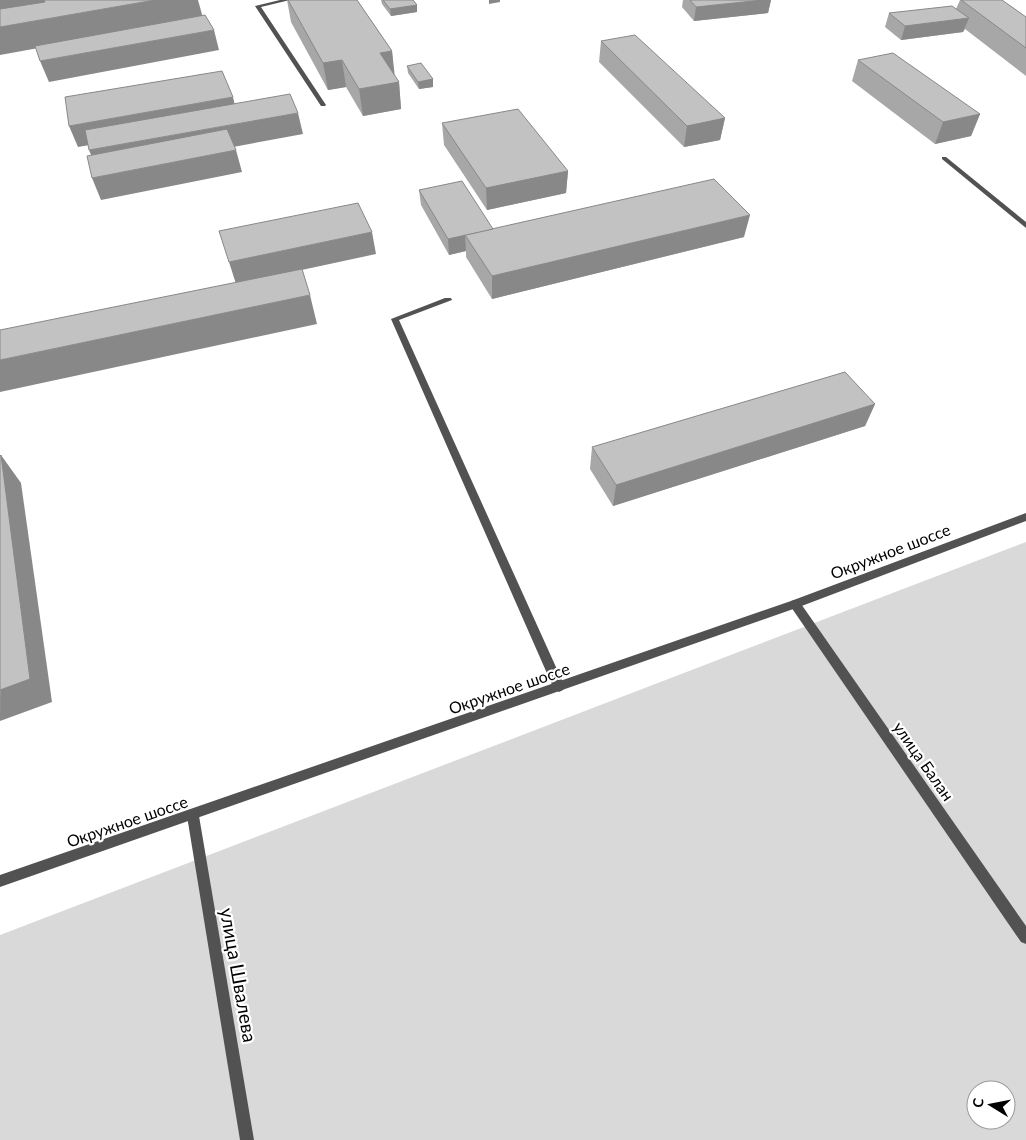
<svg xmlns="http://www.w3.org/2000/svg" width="1026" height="1140" font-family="Lato,sans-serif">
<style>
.green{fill:#d9d9d9;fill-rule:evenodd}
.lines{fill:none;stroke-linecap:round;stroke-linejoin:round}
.service{fill:#525252;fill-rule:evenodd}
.minor{fill:#525252;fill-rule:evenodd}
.tertiary{fill:#525252;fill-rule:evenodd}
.wall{fill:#a7a7a7}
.shaded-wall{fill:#888}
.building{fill:#c2c2c2;stroke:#888}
.labels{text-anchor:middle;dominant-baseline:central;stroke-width:4.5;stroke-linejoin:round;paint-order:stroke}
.street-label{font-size:16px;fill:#000;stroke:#fff}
.near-street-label{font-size:19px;fill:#000;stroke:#fff}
</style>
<rect width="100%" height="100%" fill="#fff"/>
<!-- green -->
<path class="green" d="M 1026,542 L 1026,1140 L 0,1140 L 0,935 ZM 976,1090 L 1006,1090 L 1006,1120 L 976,1120 Z"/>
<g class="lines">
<!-- service -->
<g class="service">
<path d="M 280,0 L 290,0 L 261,7 L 326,105 L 325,106 L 321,106 L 255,6 Z"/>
<path d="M 942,157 L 946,157 L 1026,222 L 1026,228 L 942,159 Z"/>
<path d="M 445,298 L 451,298 L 452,300 L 399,320 L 565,687 L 563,690 L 559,692 L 555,690 L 553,687 L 391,319 Z"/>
</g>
<!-- minor -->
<g class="minor">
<path d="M 795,600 L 799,601 L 1026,926 L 1026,944 L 1021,942 L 791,607 L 790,604 L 791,601 Z"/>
<path d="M 193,810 L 197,812 L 199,816 L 254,1140 L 240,1140 L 187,816 L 189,812 Z"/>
</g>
<!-- tertiary -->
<path class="tertiary" d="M 1026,513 L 1026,521 L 799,607 L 0,887 L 0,875 L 791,601 Z"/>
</g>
<!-- wall -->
<g class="wall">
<path d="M 287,0 L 357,0 L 392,51 L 394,75 L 399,82 L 401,109 L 363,116 L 346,87 L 328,90 L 291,22 Z"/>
<path d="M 381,0 L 413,0 L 417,5 L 417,12 L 391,16 L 382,4 Z"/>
<path d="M 683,0 L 771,0 L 768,13 L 694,21 L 682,7 Z"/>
<path d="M 960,0 L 1002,0 L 1026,17 L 1026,76 L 965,29 L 963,32 L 901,40 L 885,27 L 889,13 L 956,9 Z"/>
<path d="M 601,41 L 725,118 L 720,140 L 684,147 L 599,62 Z"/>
<path d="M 858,60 L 980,114 L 971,136 L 935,144 L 852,81 Z"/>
<path d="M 407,66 L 433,79 L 433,87 L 419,89 L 408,73 Z"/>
<path d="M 442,123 L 568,171 L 566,193 L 487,210 L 444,145 Z"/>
<path d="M 419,190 L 493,229 L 744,237 L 492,299 L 466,257 L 466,251 L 449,255 L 421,205 Z"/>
<path d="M 875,404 L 865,426 L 613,506 L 590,469 L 592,447 Z"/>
</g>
<!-- shaded-wall -->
<g class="shaded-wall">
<path d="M 0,0 L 81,0 L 0,12 Z"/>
<path d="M 155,0 L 198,0 L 203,18 L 0,55 L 0,27 Z"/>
<path d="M 489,0 L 500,0 L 500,2 L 489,4 Z"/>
<path d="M 763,0 L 771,0 L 768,13 L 694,21 L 696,7 Z"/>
<path d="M 417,5 L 417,12 L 391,16 L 390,9 Z"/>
<path d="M 969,18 L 963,32 L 901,40 L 905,26 Z"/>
<path d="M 214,30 L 219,50 L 49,82 L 40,61 Z"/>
<path d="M 392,51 L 395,78 L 380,53 Z"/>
<path d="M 342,60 L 346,87 L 328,90 L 323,63 Z"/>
<path d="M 433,79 L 433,87 L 419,89 L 418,82 Z"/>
<path d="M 399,82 L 401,109 L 363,116 L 359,89 Z"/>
<path d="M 233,97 L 238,119 L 78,147 L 69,126 Z"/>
<path d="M 298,113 L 303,134 L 98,172 L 89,150 Z"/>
<path d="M 980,114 L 971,136 L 935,144 L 943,122 Z"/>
<path d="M 725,118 L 720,140 L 684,147 L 687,126 Z"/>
<path d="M 236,150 L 242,172 L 101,200 L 92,178 Z"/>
<path d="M 568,171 L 566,193 L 487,210 L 486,188 Z"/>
<path d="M 750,215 L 744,237 L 492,299 L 492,276 Z"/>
<path d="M 372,232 L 376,254 L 236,284 L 229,262 Z"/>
<path d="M 465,235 L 466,251 L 449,255 L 448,239 Z"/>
<path d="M 310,295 L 317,324 L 0,392 L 0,360 Z"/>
<path d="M 875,404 L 865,426 L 613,506 L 616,485 Z"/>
<path d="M 1,455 L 21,483 L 52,702 L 0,721 Z"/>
</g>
<!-- building -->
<g class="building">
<path d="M 44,0 L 155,0 L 0,27 L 0,9 L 45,2 Z"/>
<path d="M 288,0 L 357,0 L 392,51 L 380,53 L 399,82 L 359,89 L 342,60 L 323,63 Z"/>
<path d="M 383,0 L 413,0 L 417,5 L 390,9 Z"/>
<path d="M 690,0 L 763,0 L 696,7 Z"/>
<path d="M 961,0 L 1002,0 L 1026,17 L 1026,48 Z"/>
<path d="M 952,6 L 969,18 L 905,26 L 889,13 Z"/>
<path d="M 205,15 L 214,30 L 40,61 L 35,46 Z"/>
<path d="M 635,35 L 725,118 L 687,126 L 601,41 Z"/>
<path d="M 893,53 L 980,114 L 943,122 L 858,60 Z"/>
<path d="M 421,63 L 433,79 L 418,82 L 407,66 Z"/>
<path d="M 222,71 L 233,97 L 69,126 L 65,97 Z"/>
<path d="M 290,94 L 298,113 L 89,150 L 85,130 Z"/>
<path d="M 518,109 L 568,171 L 486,188 L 442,123 Z"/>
<path d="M 227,129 L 236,150 L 92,178 L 87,156 Z"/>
<path d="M 714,179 L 750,215 L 492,276 L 465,235 Z"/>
<path d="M 462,181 L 493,229 L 448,239 L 419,190 Z"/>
<path d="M 358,203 L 372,232 L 229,262 L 219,231 Z"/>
<path d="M 302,269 L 310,295 L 0,360 L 0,330 Z"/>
<path d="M 845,372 L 875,404 L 616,485 L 592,447 Z"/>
<path d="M 1,455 L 30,679 L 0,690 L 0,456 Z"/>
</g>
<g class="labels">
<!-- street labels -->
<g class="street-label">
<text transform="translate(890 551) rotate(-21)">Окружное шоссе</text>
<text transform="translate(509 688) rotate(-19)">Окружное шоссе</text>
<text transform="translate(924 761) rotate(55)">улица Балан</text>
<text transform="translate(127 821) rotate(-19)">Окружное шоссе</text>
</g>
<!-- near-street labels -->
<g class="near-street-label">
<text transform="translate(239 975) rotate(80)">улица Швалева</text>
</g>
</g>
<!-- north arrow -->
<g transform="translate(991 1105) rotate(280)"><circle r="24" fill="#ffffff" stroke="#999999"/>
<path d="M0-4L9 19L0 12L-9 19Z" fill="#000000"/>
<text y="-8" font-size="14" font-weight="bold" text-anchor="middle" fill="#000000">С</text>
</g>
</svg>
